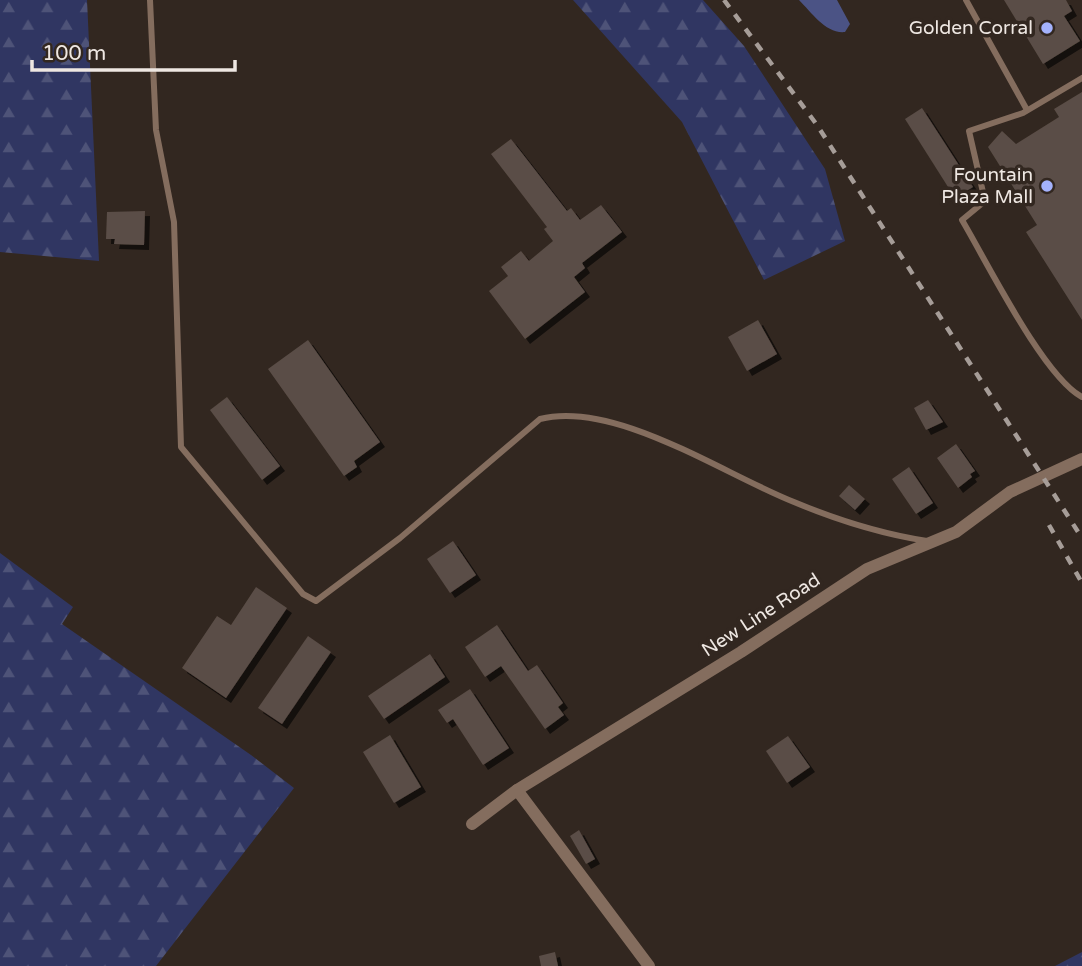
<svg xmlns="http://www.w3.org/2000/svg" width="1082" height="966" font-family="'Varela Round',sans-serif">
<style>
.forest{fill:url(#forest-firs)}
.water{fill:#4b5385}
.building{fill:#5a4d46;filter:url(#shadow)}
.lines{fill:none;stroke-linecap:round;stroke-linejoin:round}
.service{stroke:#846d5e;stroke-width:6}
.minor{stroke:#846d5e;stroke-width:12}
.rail{stroke:#a69d98;stroke-width:4.5;stroke-dasharray:9 9;stroke-linecap:butt}
.poi-dot{fill:#a4b2fc;stroke:#322720;stroke-width:2.5}
.labels{text-anchor:middle;dominant-baseline:central;stroke-width:7;stroke-linejoin:round;paint-order:stroke}
.poi-label{font-size:19px;fill:#eee7e2;stroke:#322720;text-anchor:end}
.street-label{font-size:19px;fill:#eee7e2;stroke:#322720}
</style>
<defs>
<pattern id="forest-firs" width="22" height="20" patternUnits="userSpaceOnUse" patternTransform="scale(1.75)"><rect width="22" height="20" fill="#303662"/><path d="M5 1l3.5 6h-7zM16 11l3.5 6h-7z" fill="#4e5378"/></pattern>
<filter id="shadow"><feDropShadow dx="5" dy="5" stdDeviation="0" flood-color="#0009"/></filter>
</defs>
<rect width="100%" height="100%" fill="#322720"/>
<!-- forest -->
<g class="forest">
<path d="M 0,0 L 87,0 L 99,261 L 0,252 Z"/>
<path d="M 573,0 L 703,0 L 744,46 L 825,169 L 845,241 L 764,280 L 682,122 Z"/>
<path d="M 0,553 L 73,607 L 62,624 L 251,755 L 294,788 L 156,966 L 0,966 Z"/>
<path d="M 1082,952 L 1082,966 L 1055,966 Z"/>
</g>
<!-- water -->
<path class="water" d="M 799,0 L 837,0 L 850,24 L 845,32 C 826,34 812,13 799,0 Z"/>
<!-- building -->
<g class="building">
<path d="M 1004,0 L 1066,0 L 1072,11 L 1064,16 L 1080,41 L 1043,64 Z"/>
<path d="M 1082,92 L 1082,320 L 1026,232 L 1037,225 L 988,147 L 1002,131 L 1016,144 L 1059,117 L 1054,109 Z"/>
<path d="M 922,108 L 973,187 L 955,198 L 905,119 Z"/>
<path d="M 511,139 L 567,211 L 571,208 L 580,220 L 601,205 L 622,232 L 582,263 L 585,268 L 574,277 L 585,292 L 525,339 L 489,291 L 508,276 L 501,267 L 521,251 L 529,261 L 553,241 L 544,229 L 547,227 L 491,154 Z"/>
<path d="M 145,211 L 144,245 L 114,244 L 115,239 L 106,239 L 107,212 Z"/>
<path d="M 758,320 L 777,354 L 747,371 L 728,337 Z"/>
<path d="M 308,340 L 380,442 L 354,461 L 357,467 L 344,476 L 268,369 Z"/>
<path d="M 227,397 L 280,466 L 262,480 L 210,410 Z"/>
<path d="M 928,400 L 943,422 L 926,430 L 914,408 Z"/>
<path d="M 956,444 L 975,471 L 970,474 L 972,477 L 958,488 L 937,458 Z"/>
<path d="M 909,467 L 933,503 L 916,514 L 892,479 Z"/>
<path d="M 849,485 L 865,499 L 855,510 L 839,496 Z"/>
<path d="M 453,541 L 476,575 L 450,593 L 427,559 Z"/>
<path d="M 256,587 L 287,608 L 226,698 L 182,668 L 217,616 L 231,625 Z"/>
<path d="M 497,625 L 528,671 L 537,665 L 563,703 L 558,707 L 564,715 L 545,729 L 501,666 L 485,677 L 465,647 Z"/>
<path d="M 308,636 L 331,652 L 282,724 L 258,708 Z"/>
<path d="M 430,654 L 445,677 L 384,719 L 368,696 Z"/>
<path d="M 470,689 L 509,748 L 483,765 L 453,719 L 447,723 L 438,710 Z"/>
<path d="M 390,735 L 421,787 L 394,803 L 363,752 Z"/>
<path d="M 788,736 L 810,767 L 787,783 L 766,751 Z"/>
<path d="M 579,830 L 595,859 L 586,864 L 570,836 Z"/>
<path d="M 555,952 L 558,966 L 541,966 L 539,956 Z"/>
</g>
<g class="lines">
<!-- service -->
<g class="service">
<path d="M 150,0 L 156,130 L 174,222 L 181,447 L 303,594 L 316,601 L 400,538 L 540,419 C 615,400 723,474 794,502 C 837,520 882,534 927,541"/>
<path d="M 966,0 L 1027,110"/>
<path d="M 1082,78 L 1023,113 L 969,131 L 985,201 L 962,220 C 987,262 1043,376 1082,397"/>
</g>
<!-- minor -->
<g class="minor">
<path d="M 517,790 L 649,966"/>
<path d="M 472,824 L 517,790 L 741,652 L 867,569 L 956,532 L 1010,492 L 1082,459"/>
</g>
<!-- rail -->
<g class="rail">
<path d="M 724,0 L 817,125 L 1082,538"/>
<path d="M 1049,525 L 1082,583"/>
</g>
</g>
<!-- markers -->
<g class="poi-dot">
<circle cx="1047" cy="28" r="7"/>
<circle cx="1047" cy="186" r="7"/>
</g>
<g class="labels">
<!-- poi labels -->
<g class="poi-label">
<text x="1033" y="28">Golden Corral</text>
<text x="1033" y="175">Fountain<tspan x="1033" dy="22">Plaza Mall</tspan></text>
</g>
<!-- street labels -->
<g class="street-label">
<text transform="translate(761 615) rotate(-33)">New Line Road</text>
</g>
</g>
<!-- scale -->
<path d="M32 60v10h203v-10" fill="none" stroke="#eee7e2" stroke-width="3.5"/>
<text x="42" y="60" font-size="21" fill="#eee7e2" stroke="#322720" stroke-width="5" paint-order="stroke">100 m</text>
</svg>
